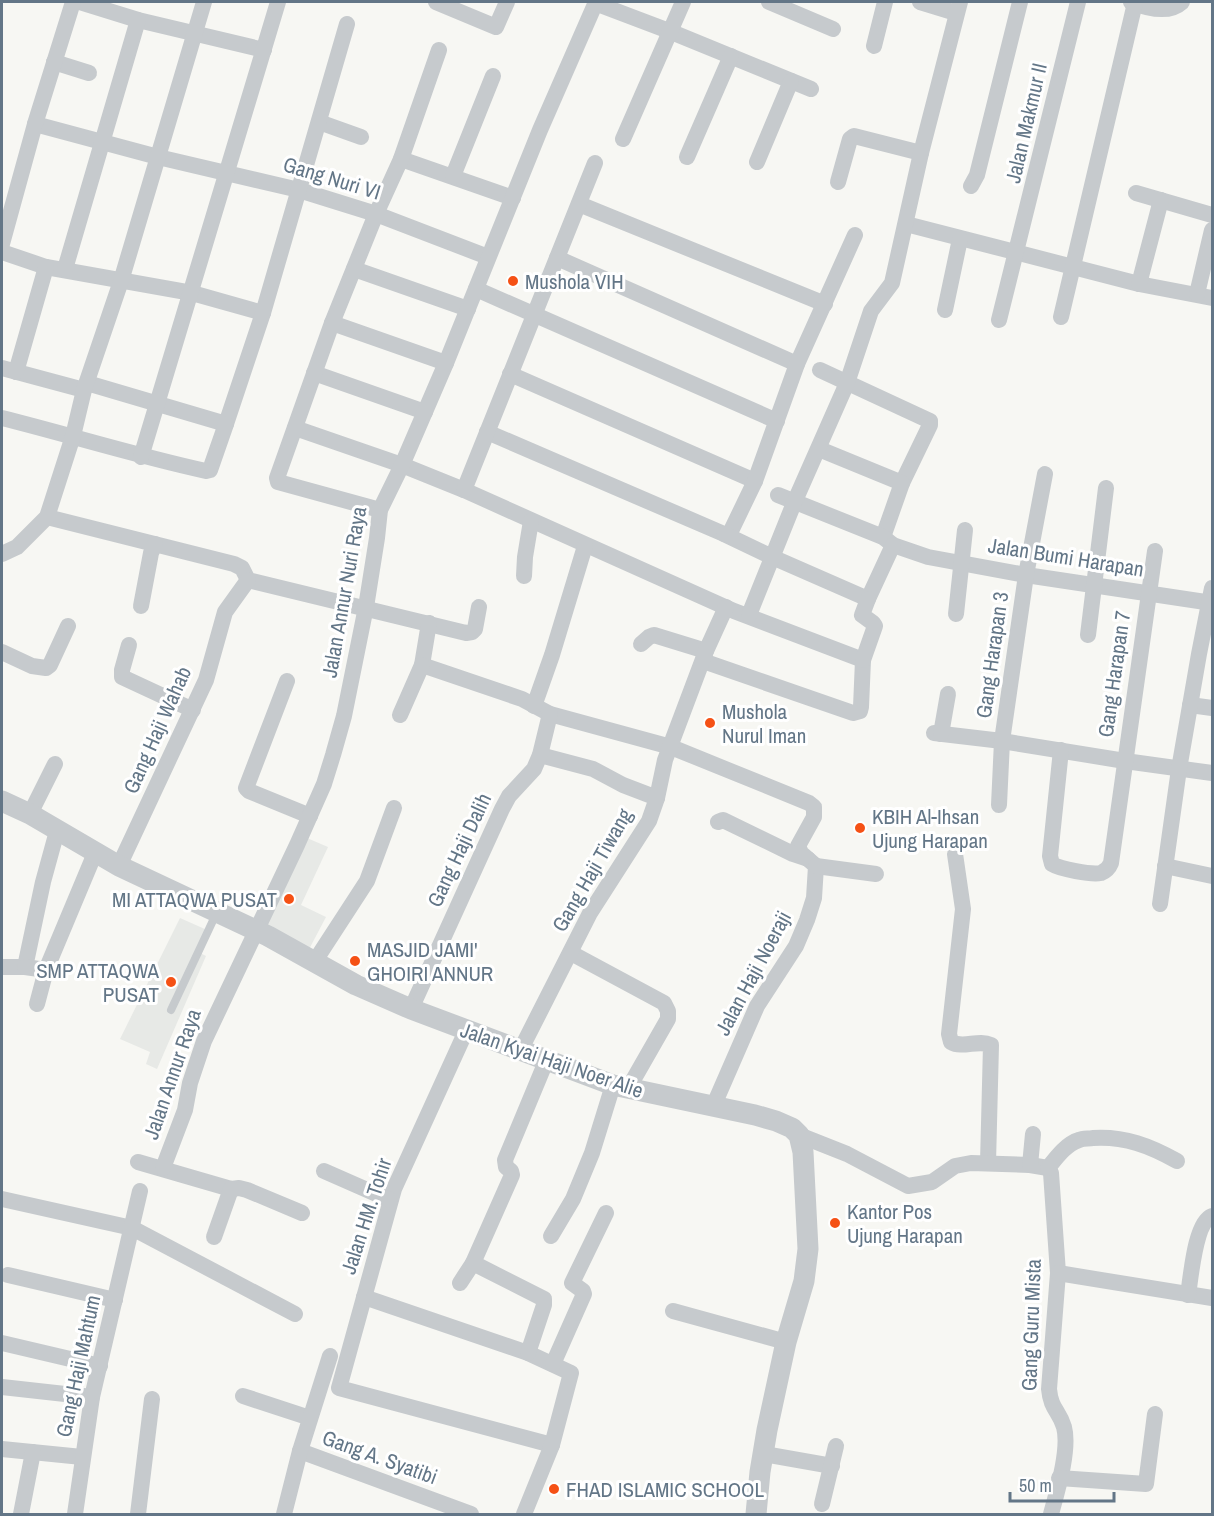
<svg xmlns="http://www.w3.org/2000/svg" width="1214" height="1516" font-family="'Archivo Narrow',sans-serif">
<style>
.built{fill:#e7e9e6}
.lines{fill:none;stroke-linecap:round;stroke-linejoin:round}
.service{stroke:#c6cacd;stroke-width:8}
.minor{stroke:#c6cacd;stroke-width:16}
.tertiary{stroke:#c6cacd;stroke-width:21}
.poi-dot{fill:#f55115;stroke:#fff;stroke-width:2}
.labels{text-anchor:middle;dominant-baseline:central;stroke-width:6;stroke-linejoin:round;paint-order:stroke}
.street-label{font-size:21px;fill:#637687;stroke:#fff}
.poi-label{font-size:21px;fill:#637687;stroke:#fff;text-anchor:start}
</style>
<rect width="100%" height="100%" fill="#f7f7f3"/>
<!-- built -->
<g class="built">
<path d="M 307,838 L 328,847 L 301,905 L 326,917 L 306,955 L 259,929 Z"/>
<path d="M 180,918 L 207,930 L 196,951 L 206,956 L 157,1069 L 146,1064 L 150,1052 L 120,1039 Z"/>
</g>
<g class="lines">
<!-- service -->
<path class="service" d="M 171,1010 L 217,912"/>
<!-- minor -->
<g class="minor">
<path d="M 80,2 L 138,20 L 264,50"/>
<path d="M 436,2 L 496,27 L 507,2"/>
<path d="M 769,2 L 833,29"/>
<path d="M 920,2 L 956,13"/>
<path d="M 1131,2 C 1146,8 1169,14 1182,2"/>
<path d="M 595,3 L 669,31 L 811,89"/>
<path d="M 874,46 L 885,2"/>
<path d="M 54,62 L 89,73"/>
<path d="M 319,122 L 361,137"/>
<path d="M 35,124 L 158,157 L 299,190 L 376,214 L 488,257"/>
<path d="M 623,139 L 683,2"/>
<path d="M 687,157 L 731,56"/>
<path d="M 401,159 L 513,198"/>
<path d="M 757,162 L 791,81"/>
<path d="M 453,176 L 493,76"/>
<path d="M 838,182 L 850,139 L 854,136 L 921,153"/>
<path d="M 971,186 L 977,175 L 1020,2"/>
<path d="M 1136,193 L 1212,215"/>
<path d="M 579,204 L 825,304"/>
<path d="M 906,224 L 1139,284 L 1212,298"/>
<path d="M 2,244 L 35,124 L 73,2"/>
<path d="M 2,252 L 46,267 L 192,293 L 263,313"/>
<path d="M 557,258 L 797,364"/>
<path d="M 65,269 L 138,20"/>
<path d="M 354,269 L 468,309"/>
<path d="M 1139,284 L 1161,200"/>
<path d="M 476,289 L 777,421"/>
<path d="M 1197,294 L 1212,230"/>
<path d="M 945,310 L 960,239"/>
<path d="M 1061,317 L 1135,3"/>
<path d="M 999,320 L 1078,2"/>
<path d="M 332,323 L 446,363"/>
<path d="M 2,368 L 84,390"/>
<path d="M 820,370 L 930,421 L 930,425 L 902,483"/>
<path d="M 16,372 L 46,267"/>
<path d="M 314,373 L 425,412"/>
<path d="M 510,374 L 755,481"/>
<path d="M 87,383 L 226,424 L 263,313 L 347,24"/>
<path d="M 2,418 C 70,435 137,456 206,471 L 210,470 L 226,424"/>
<path d="M 295,428 L 402,465 L 464,490 L 734,611 L 863,660 L 861,707 L 860,711 L 853,713 L 703,661"/>
<path d="M 487,432 L 724,534 L 730,533 L 755,481 L 797,364 L 855,235"/>
<path d="M 819,449 L 902,483 L 883,537"/>
<path d="M 141,457 L 278,2"/>
<path d="M 464,490 L 595,163"/>
<path d="M 778,495 L 883,537 L 893,545 L 928,557 L 1026,575 L 1212,603"/>
<path d="M 380,510 L 278,482 L 277,478 L 332,323 L 376,214 L 401,159 L 439,50"/>
<path d="M 47,517 L 234,564 L 242,568 L 248,580 L 466,633 L 472,632 L 475,629 L 479,607"/>
<path d="M 724,534 L 772,557 L 868,599 L 893,545"/>
<path d="M 2,554 L 17,547 L 47,517 L 73,436 L 84,390 L 121,281 L 204,2"/>
<path d="M 524,576 L 525,557 L 531,521"/>
<path d="M 141,606 L 151,553 L 155,544"/>
<path d="M 956,614 L 965,530"/>
<path d="M 749,615 L 794,503 L 847,383 L 871,311 L 892,283 L 921,153 L 960,2"/>
<path d="M 429,623 L 422,665 L 522,699 L 550,714 L 671,747 L 809,803 L 814,807 L 814,817 L 798,846 L 801,853 L 816,866 L 814,898 L 807,920 L 796,946 L 757,1006 L 713,1107"/>
<path d="M 1088,635 L 1106,488"/>
<path d="M 641,644 L 649,637 L 654,635 L 706,651"/>
<path d="M 129,645 L 122,670 L 122,677 L 193,710"/>
<path d="M 2,652 L 32,666 L 46,668 L 50,665 L 68,626"/>
<path d="M 863,660 L 875,626 L 873,623 L 862,615 L 868,599"/>
<path d="M 287,681 L 246,788 L 249,791 L 310,816"/>
<path d="M 1190,705 L 1212,708"/>
<path d="M 534,706 L 552,655 L 585,546"/>
<path d="M 400,715 L 422,665"/>
<path d="M 934,733 L 1002,741 L 1125,761 L 1212,773"/>
<path d="M 941,734 L 948,694"/>
<path d="M 1061,750 L 1050,856 L 1052,864 C 1060,869 1091,875 1101,873 C 1106,871 1109,868 1111,863 L 1155,551"/>
<path d="M 540,755 L 593,769 L 623,785 L 657,798"/>
<path d="M 999,805 L 1002,741 L 1026,575 L 1045,474"/>
<path d="M 30,814 L 55,764"/>
<path d="M 718,822 L 723,820 L 793,854 L 808,859"/>
<path d="M 955,854 L 963,909 L 949,1034 L 951,1042 C 963,1049 978,1039 991,1045 L 988,1163"/>
<path d="M 119,866 L 206,680 L 225,612 L 248,580"/>
<path d="M 816,866 L 876,874"/>
<path d="M 1165,866 L 1212,876"/>
<path d="M 1160,904 L 1179,769 L 1199,654 L 1212,588"/>
<path d="M 571,953 L 664,1003 L 668,1011 L 668,1019 L 628,1089"/>
<path d="M 315,961 L 367,881 L 394,808"/>
<path d="M 2,967 L 25,967 L 43,882 L 57,831"/>
<path d="M 25,967 L 46,970 L 95,853"/>
<path d="M 37,1004 L 46,970"/>
<path d="M 411,1009 L 502,809 L 509,796 L 534,769 L 540,755 L 550,714"/>
<path d="M 466,1031 L 394,1189 L 339,1388 L 552,1445"/>
<path d="M 521,1049 L 590,913 L 649,821 L 657,798 L 665,760 L 706,651 L 726,607"/>
<path d="M 799,1135 L 847,1154 L 908,1186 L 932,1182 L 955,1166 L 971,1163 L 1030,1165 L 1048,1168"/>
<path d="M 138,1162 L 231,1189 L 239,1188 L 247,1190 L 302,1213"/>
<path d="M 1030,1165 L 1033,1134"/>
<path d="M 163,1168 L 185,1110 L 190,1083 L 204,1041 L 297,845 L 324,784 L 333,755 L 344,716 L 366,607 L 377,538 L 380,510 L 402,465 L 446,363 L 540,130 L 596,2"/>
<path d="M 1048,1168 L 1051,1173 L 1058,1273 L 1049,1389 C 1051,1410 1059,1410 1064,1427 C 1070,1449 1057,1492 1051,1514"/>
<path d="M 1048,1168 C 1056,1158 1066,1144 1079,1140 C 1083,1138 1089,1139 1093,1138 C 1125,1136 1150,1146 1177,1161"/>
<path d="M 324,1171 L 390,1200"/>
<path d="M 2,1199 L 132,1228 L 295,1314"/>
<path d="M 551,1236 L 573,1199 L 592,1153 L 613,1085"/>
<path d="M 214,1237 L 231,1189"/>
<path d="M 1058,1273 L 1212,1298"/>
<path d="M 8,1275 L 115,1300"/>
<path d="M 460,1283 L 473,1263"/>
<path d="M 1188,1295 C 1191,1277 1195,1222 1212,1216"/>
<path d="M 364,1297 L 528,1353 L 571,1373 L 552,1445 L 524,1514"/>
<path d="M 673,1311 L 786,1342"/>
<path d="M 2,1343 L 100,1366"/>
<path d="M 528,1353 L 544,1305 L 544,1299 L 473,1263 L 512,1175 L 511,1171 L 506,1167 L 505,1160 L 547,1059"/>
<path d="M 553,1364 L 584,1294 L 583,1291 L 572,1283 L 606,1213"/>
<path d="M 2,1387 L 92,1397"/>
<path d="M 243,1396 L 310,1418"/>
<path d="M 2,1449 L 82,1457"/>
<path d="M 300,1451 L 471,1514"/>
<path d="M 764,1454 L 832,1466"/>
<path d="M 1059,1478 L 1146,1484 L 1155,1414"/>
<path d="M 822,1504 L 836,1446"/>
<path d="M 21,1514 L 33,1452"/>
<path d="M 75,1514 L 92,1397 L 140,1191"/>
<path d="M 138,1514 L 152,1399"/>
<path d="M 284,1514 L 300,1451 L 330,1356"/>
</g>
<!-- tertiary -->
<path class="tertiary" d="M 2,801 L 30,814 L 119,866 L 268,936 L 356,985 L 411,1009 L 613,1085 L 755,1115 L 776,1121 L 792,1128 L 799,1135 L 803,1152 L 808,1249 L 804,1281 L 786,1342 L 767,1430 L 760,1472 L 756,1514"/>
</g>
<!-- markers -->
<g class="poi-dot">
<circle cx="513" cy="281" r="6"/>
<circle cx="710" cy="723" r="6"/>
<circle cx="860" cy="828" r="6"/>
<circle cx="289" cy="899" r="6"/>
<circle cx="355" cy="961" r="6"/>
<circle cx="171" cy="982" r="6"/>
<circle cx="835" cy="1223" r="6"/>
<circle cx="554" cy="1489" r="6"/>
</g>
<g class="labels">
<!-- street labels -->
<g class="street-label">
<text transform="translate(1026 123) rotate(-77)">Jalan Makmur II</text>
<text transform="translate(332 178) rotate(17)">Gang Nuri VI</text>
<text transform="translate(1066 557) rotate(9)">Jalan Bumi Harapan</text>
<text transform="translate(344 592) rotate(-80)">Jalan Annur Nuri Raya</text>
<text transform="translate(992 655) rotate(-82)">Gang Harapan 3</text>
<text transform="translate(1114 674) rotate(-82)">Gang Harapan 7</text>
<text transform="translate(157 730) rotate(-66)">Gang Haji Wahab</text>
<text transform="translate(459 850) rotate(-65)">Gang Haji Dalih</text>
<text transform="translate(592 870) rotate(-60)">Gang Haji Tiwang</text>
<text transform="translate(753 973) rotate(-62)">Jalan Haji Noeraji</text>
<text transform="translate(552 1060) rotate(19)">Jalan Kyai Haji Noer Alie</text>
<text transform="translate(172 1074) rotate(-71)">Jalan Annur Raya</text>
<text transform="translate(366 1216) rotate(-72)">Jalan HM. Tohir</text>
<text transform="translate(1031 1325) rotate(-88)">Gang Guru Mista</text>
<text transform="translate(78 1366) rotate(-78)">Gang Haji Mahtum</text>
<text transform="translate(380 1457) rotate(20)">Gang A. Syatibi</text>
</g>
<!-- poi labels -->
<g class="poi-label">
<text x="525" y="281">Mushola VIH</text>
<text x="722" y="711">Mushola<tspan x="722" dy="24">Nurul Iman</tspan></text>
<text x="872" y="816">KBIH Al-Ihsan<tspan x="872" dy="24">Ujung Harapan</tspan></text>
<text x="277" y="899" text-anchor="end">MI ATTAQWA PUSAT</text>
<text x="367" y="949">MASJID JAMI'<tspan x="367" dy="24">GHOIRI ANNUR</tspan></text>
<text x="159" y="970" text-anchor="end">SMP ATTAQWA<tspan x="159" dy="24">PUSAT</tspan></text>
<text x="847" y="1211">Kantor Pos<tspan x="847" dy="24">Ujung Harapan</tspan></text>
<text x="566" y="1489">FHAD ISLAMIC SCHOOL</text>
</g>
</g>
<!-- border -->
<rect width="1214" height="1516" fill="none" stroke="#637687" stroke-width="6"/>
<!-- scale -->
<path d="M1010 1492v9h104v-9" fill="none" stroke="#637687" stroke-width="3"/>
<text x="1019" y="1492" font-size="18" fill="#637687" stroke="#ffffff" stroke-width="4.5" paint-order="stroke">50 m</text>
</svg>
